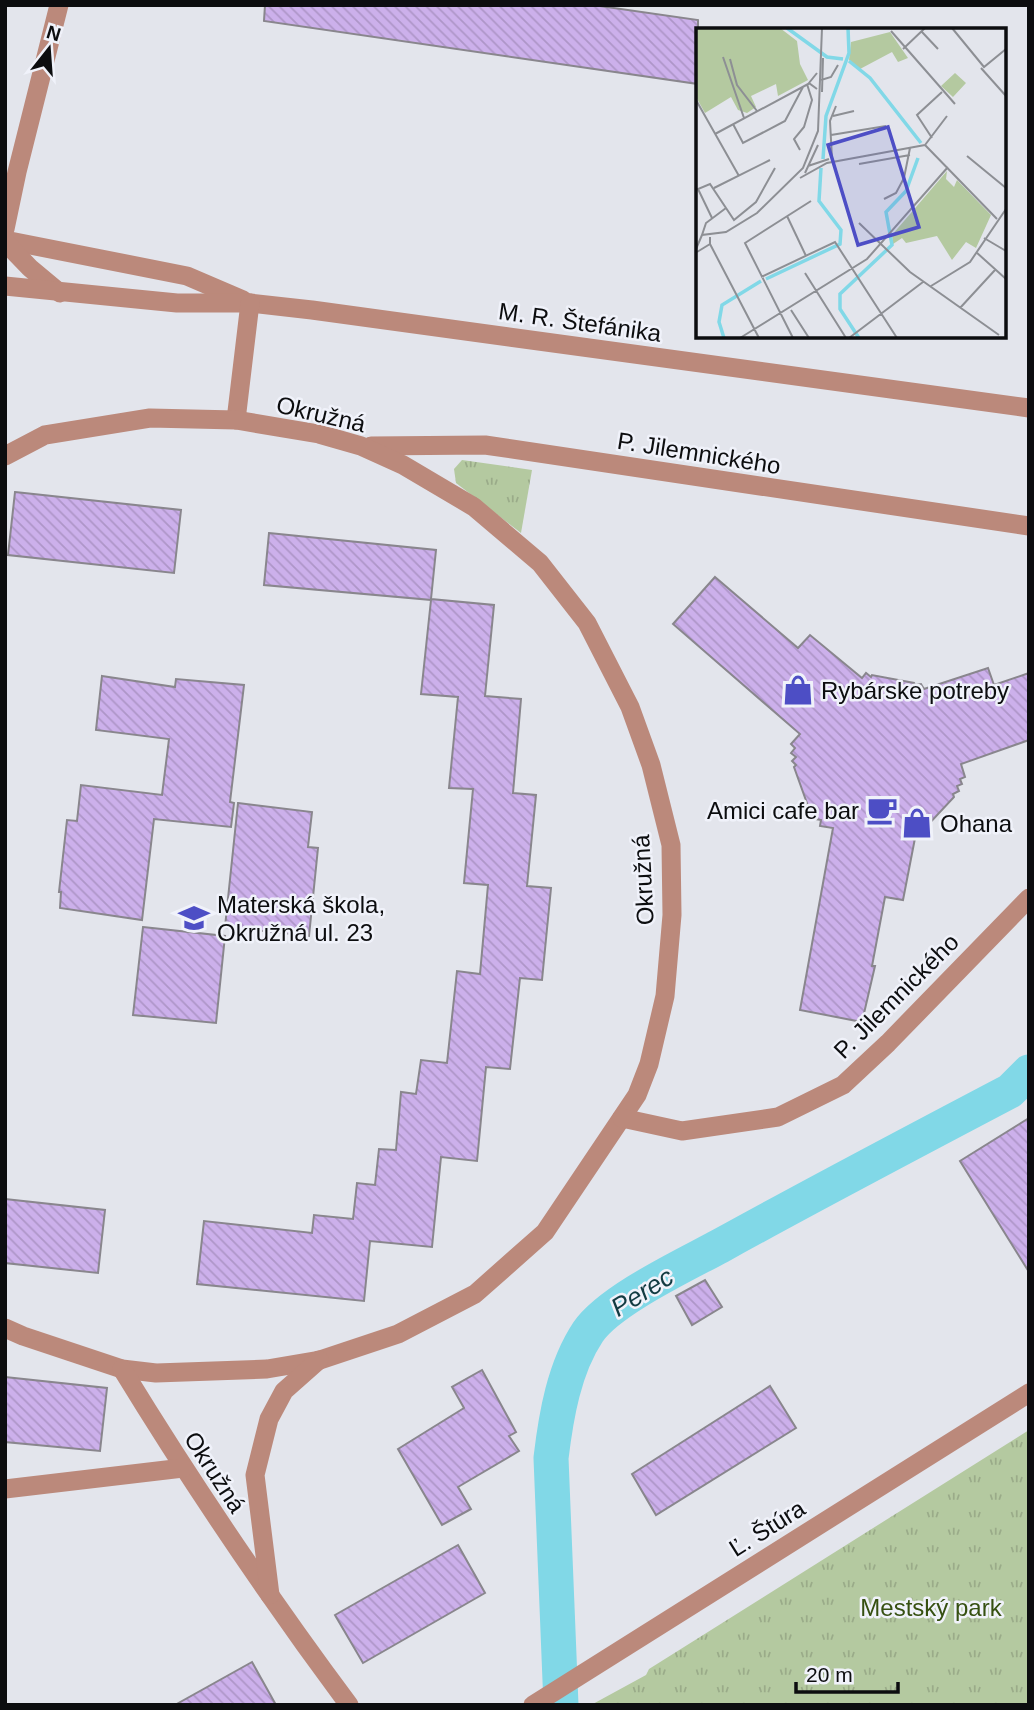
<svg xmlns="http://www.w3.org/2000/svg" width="1034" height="1710" font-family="Helvetica,sans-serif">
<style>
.grass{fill:url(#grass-tufts)}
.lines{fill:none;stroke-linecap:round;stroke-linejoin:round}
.canal{stroke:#81d8e7;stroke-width:35}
.building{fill:url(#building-back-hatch);stroke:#89868d;stroke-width:2}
.minor{stroke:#bb897b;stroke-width:19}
.labels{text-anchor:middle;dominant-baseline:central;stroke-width:5;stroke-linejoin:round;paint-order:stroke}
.street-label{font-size:24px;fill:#0c0d0f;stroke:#f0f2fa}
.poi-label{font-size:24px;fill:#0c0d0f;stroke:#f0f2fa;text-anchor:start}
.park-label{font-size:24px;fill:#365011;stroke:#f0f2fa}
.water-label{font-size:26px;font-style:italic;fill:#123b42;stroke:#f0f2fa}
.inset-river{fill:none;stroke:#81d8e7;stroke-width:3.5}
.inset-road{fill:none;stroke:#8d8f94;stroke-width:2}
.view{fill:#4d4ec5;fill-opacity:0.15;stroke:#4d4ec5;stroke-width:3.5}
.inset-edge{fill:none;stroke:#0c0d0f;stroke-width:3.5}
</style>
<defs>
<pattern id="grass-tufts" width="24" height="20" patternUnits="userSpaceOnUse" patternTransform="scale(1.75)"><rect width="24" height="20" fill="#b4c9a0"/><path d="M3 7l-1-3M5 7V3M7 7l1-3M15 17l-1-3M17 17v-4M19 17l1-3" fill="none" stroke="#9aab89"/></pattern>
<pattern id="building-back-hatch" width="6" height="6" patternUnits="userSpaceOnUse" patternTransform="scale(1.75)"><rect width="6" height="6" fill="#ccb0eb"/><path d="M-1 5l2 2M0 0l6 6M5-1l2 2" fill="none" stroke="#ae96c8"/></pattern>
</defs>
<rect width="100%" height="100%" fill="#e3e5ec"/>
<!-- grass -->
<g class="grass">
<path d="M 462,460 L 532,470 L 521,533 L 456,483 L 454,469 Z"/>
<path d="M 1029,1430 L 1029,1705 L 591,1705 L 646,1675 L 649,1669 Z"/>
</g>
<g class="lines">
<!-- canal -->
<path class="canal" d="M 561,1705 L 551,1458 C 556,1416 564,1368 588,1332 C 610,1300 685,1265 720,1246 C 816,1193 913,1142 1010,1091 L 1029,1072"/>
</g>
<!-- building -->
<g class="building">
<path d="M 265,5 L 593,5 L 698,20 L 698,84 L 264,21 Z"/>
<path d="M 15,492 L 181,510 L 174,573 L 8,555 Z"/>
<path d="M 269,533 L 436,550 L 431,599 L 494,605 L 485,696 L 521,699 L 513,793 L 536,795 L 527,886 L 551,888 L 542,980 L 520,978 L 510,1069 L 486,1067 L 477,1161 L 441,1157 L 432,1247 L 370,1241 L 364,1301 L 197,1284 L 204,1221 L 312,1233 L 314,1215 L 353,1219 L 357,1183 L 375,1185 L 379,1149 L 396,1150 L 401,1092 L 416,1094 L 421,1060 L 447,1063 L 457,971 L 480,974 L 488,885 L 464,883 L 473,789 L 449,788 L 458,697 L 421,694 L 431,600 L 264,585 Z"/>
<path d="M 715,577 L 798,648 L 810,635 L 862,678 L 866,673 L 871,677 L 872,675 L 914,683 L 915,685 L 921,684 L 924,689 L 988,668 L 994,685 L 1029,673 L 1029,740 L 961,764 L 965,777 L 960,779 L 962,784 L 957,786 L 959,791 L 953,794 L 954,797 L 925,828 L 922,834 L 916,833 L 903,900 L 885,897 L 872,966 L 875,966 L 862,1022 L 800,1010 L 833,828 L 820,826 L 821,820 L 815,819 L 816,813 L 810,812 L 811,806 L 808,806 L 794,767 L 796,765 L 792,761 L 796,757 L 791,753 L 795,748 L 791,744 L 800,734 L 673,624 Z"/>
<path d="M 102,676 L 175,687 L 176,679 L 244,685 L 230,802 L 234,803 L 231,827 L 154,819 L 142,920 L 60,908 L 61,892 L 59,892 L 67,820 L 77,821 L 81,785 L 162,795 L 169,739 L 96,730 Z"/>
<path d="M 238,803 L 312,812 L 308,847 L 318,848 L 309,936 L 225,927 Z"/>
<path d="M 143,927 L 225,936 L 216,1023 L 133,1015 Z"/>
<path d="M 1029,1118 L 1029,1272 L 960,1161 Z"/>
<path d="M 5,1199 L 105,1210 L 98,1273 L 5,1263 Z"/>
<path d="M 705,1280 L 722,1307 L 692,1325 L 676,1296 Z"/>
<path d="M 482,1370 L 516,1432 L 509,1436 L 519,1451 L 458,1487 L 471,1509 L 442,1525 L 398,1449 L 464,1408 L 452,1387 Z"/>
<path d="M 5,1377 L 107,1388 L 100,1451 L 5,1442 Z"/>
<path d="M 770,1386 L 796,1428 L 656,1515 L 632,1474 Z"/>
<path d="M 458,1545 L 485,1593 L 363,1663 L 335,1615 Z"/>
<path d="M 252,1662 L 276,1705 L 175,1705 Z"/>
</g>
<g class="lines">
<!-- minor -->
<g class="minor">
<path d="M 5,229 L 17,172 L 59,5"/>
<path d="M 5,240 L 187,276 L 243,300"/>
<path d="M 5,242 L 30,268 L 60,293"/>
<path d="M 5,286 L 177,303 L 250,303 L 312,310 L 1029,408"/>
<path d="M 236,420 L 250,303"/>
<path d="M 371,446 L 485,445 L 1029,526"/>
<path d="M 5,456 L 45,435 L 150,418 L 236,420 L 319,434 L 361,446 L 403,465 L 474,507 L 540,563 L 587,623 L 630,707 L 651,765 L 671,845 L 672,915 L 665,996 L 649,1064 L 637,1095 L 545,1232 L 475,1294 L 398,1334 L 320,1360 L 267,1369 L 156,1373 L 122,1369 L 23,1336 L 5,1328"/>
<path d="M 622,1118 L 682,1131 L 778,1117 L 843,1085 L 888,1043 L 1029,898"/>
<path d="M 122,1369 C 193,1485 268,1596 349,1705"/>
<path d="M 5,1489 L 183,1468"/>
<path d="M 270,1595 L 255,1475 L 269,1419 L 284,1391 L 319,1360"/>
<path d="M 533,1705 L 1029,1393"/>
</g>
</g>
<!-- icons -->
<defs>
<g id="shop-bare" transform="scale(2.415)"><path d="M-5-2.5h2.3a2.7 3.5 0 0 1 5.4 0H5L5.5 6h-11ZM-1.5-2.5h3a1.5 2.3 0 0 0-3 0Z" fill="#4d4ec5" stroke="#f0f2fa" stroke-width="2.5" paint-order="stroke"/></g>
<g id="cafe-bare" transform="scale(2.415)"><path d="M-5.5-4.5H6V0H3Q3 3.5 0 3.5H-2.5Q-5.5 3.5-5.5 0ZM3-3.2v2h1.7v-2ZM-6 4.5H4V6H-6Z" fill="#4d4ec5" stroke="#f0f2fa" stroke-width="2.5" paint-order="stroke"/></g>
<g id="school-bare" transform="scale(2.415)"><path d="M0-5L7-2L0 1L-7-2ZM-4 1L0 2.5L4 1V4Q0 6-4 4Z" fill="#4d4ec5" stroke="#f0f2fa" stroke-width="2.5" paint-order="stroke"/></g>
</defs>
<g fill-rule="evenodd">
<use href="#shop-bare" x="798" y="690"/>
<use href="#cafe-bare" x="882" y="810"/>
<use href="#shop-bare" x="917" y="823"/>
<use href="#school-bare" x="194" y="918"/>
</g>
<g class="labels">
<!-- street labels -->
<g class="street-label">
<text transform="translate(580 322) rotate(8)">M. R. Štefánika</text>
<text transform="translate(321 414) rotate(13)">Okružná</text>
<text transform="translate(699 453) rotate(9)">P. Jilemnického</text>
<text transform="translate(643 880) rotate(-93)">Okružná</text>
<text transform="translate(896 996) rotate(-45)">P. Jilemnického</text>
<text transform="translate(215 1472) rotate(57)">Okružná</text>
<text transform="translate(767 1528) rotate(-32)">Ľ. Štúra</text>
</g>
<!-- poi labels -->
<g class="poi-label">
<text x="821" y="690">Rybárske potreby</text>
<text x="859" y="810" text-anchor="end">Amici cafe bar</text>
<text x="940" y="823">Ohana</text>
<text x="217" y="904">Materská škola,<tspan x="217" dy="28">Okružná ul. 23</tspan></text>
</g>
<!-- park labels -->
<g class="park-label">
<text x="931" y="1607">Mestský park</text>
</g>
<!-- water labels -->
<g class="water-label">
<text transform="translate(642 1292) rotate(-32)">Perec</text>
</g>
</g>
<!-- overview -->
<g transform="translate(696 28)">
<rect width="310" height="310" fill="#e3e5ec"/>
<path d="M 194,4 L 212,30 L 202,34 L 196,24 L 164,41 L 153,32 L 155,14 ZM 259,45 L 270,55 L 257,69 L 245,58 ZM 251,143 L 250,151 L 258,159 L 261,152 L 295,187 L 280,220 L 270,214 L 256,232 L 241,208 L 210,215 L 206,210 L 197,216 L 196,207 Z" fill="#b4c9a0"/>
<path d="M 0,0 L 84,0 L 101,13 L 104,36 L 112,52 L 82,68 L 80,56 L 55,68 L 60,79 L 51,85 L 42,82 L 35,69 L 9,85 L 0,69 Z" fill="#b4c9a0"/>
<path class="inset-river" d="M 91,0 L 131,29 L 147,31M 153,33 L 174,50 L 225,115M 127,131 L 130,88 L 153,25 L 152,0M 70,251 L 144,216 L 145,202 L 123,173 L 125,140M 28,310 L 23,294 L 26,277 L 65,253M 163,310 L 144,281 L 144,266 L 196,217 L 190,184 L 210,163 L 222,130"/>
<path class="inset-road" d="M 256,0 L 288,39 L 310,21M 195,3 L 259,76M 226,4 L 242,21M 207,21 L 229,0M 27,29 L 48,90M 34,31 L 41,57 L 61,83M 285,40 L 310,68M 121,45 L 113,55 L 121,61M 125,52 L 135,49 L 142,37M 126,64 L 127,30M 0,72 L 43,148M 137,88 L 158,83M 37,96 L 47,115 L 89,93 L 107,59M 19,106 L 114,55M 135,107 L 190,98M 236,110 L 221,87 L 246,64M 229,117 L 301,191M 229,117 L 251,88M 104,122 L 98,111 L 108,99 L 116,72 L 111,56M 271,128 L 310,160M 136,131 L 134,93 L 140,78M 163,136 L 214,127M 112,138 L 133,131M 109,145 L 122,117M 104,150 L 131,135 L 229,117M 18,160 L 74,132M 188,171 L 200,165 L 208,150 L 214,120M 91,188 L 110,228M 16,190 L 2,161 L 14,156 L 38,192 L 60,174 L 79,140M 163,195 L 214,244 L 303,307M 6,207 L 10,195 L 30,180M 288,210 L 310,223M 14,216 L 63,310M 0,221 L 6,207 L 30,204 L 61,185 L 107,140 L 122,103 L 126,0M 1,224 L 14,216 L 14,209M 280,224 L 310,251M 109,245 L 150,310M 65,249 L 139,214 L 201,310M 235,258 L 274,234 L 310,181M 264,280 L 299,242M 95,282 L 113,310M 44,310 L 171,231 L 252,139M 97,310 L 49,215 L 115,173M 153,310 L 227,254"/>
<path class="view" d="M 192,99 L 223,199 L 162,217 L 132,117 Z"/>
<rect width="310" height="310" class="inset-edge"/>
</g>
<!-- border -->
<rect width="1034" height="1710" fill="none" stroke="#0c0d0f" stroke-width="14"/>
<!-- north arrow -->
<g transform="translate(49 49) rotate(17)" stroke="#f0f2fa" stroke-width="5" paint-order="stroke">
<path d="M0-5L12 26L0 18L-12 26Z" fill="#0c0d0f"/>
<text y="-10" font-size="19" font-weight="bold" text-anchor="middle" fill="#0c0d0f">N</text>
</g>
<!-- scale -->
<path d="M796 1682v10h102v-10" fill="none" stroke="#0c0d0f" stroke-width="3.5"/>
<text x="806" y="1682" font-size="21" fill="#0c0d0f" stroke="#f0f2fa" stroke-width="5" paint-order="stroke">20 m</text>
</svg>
